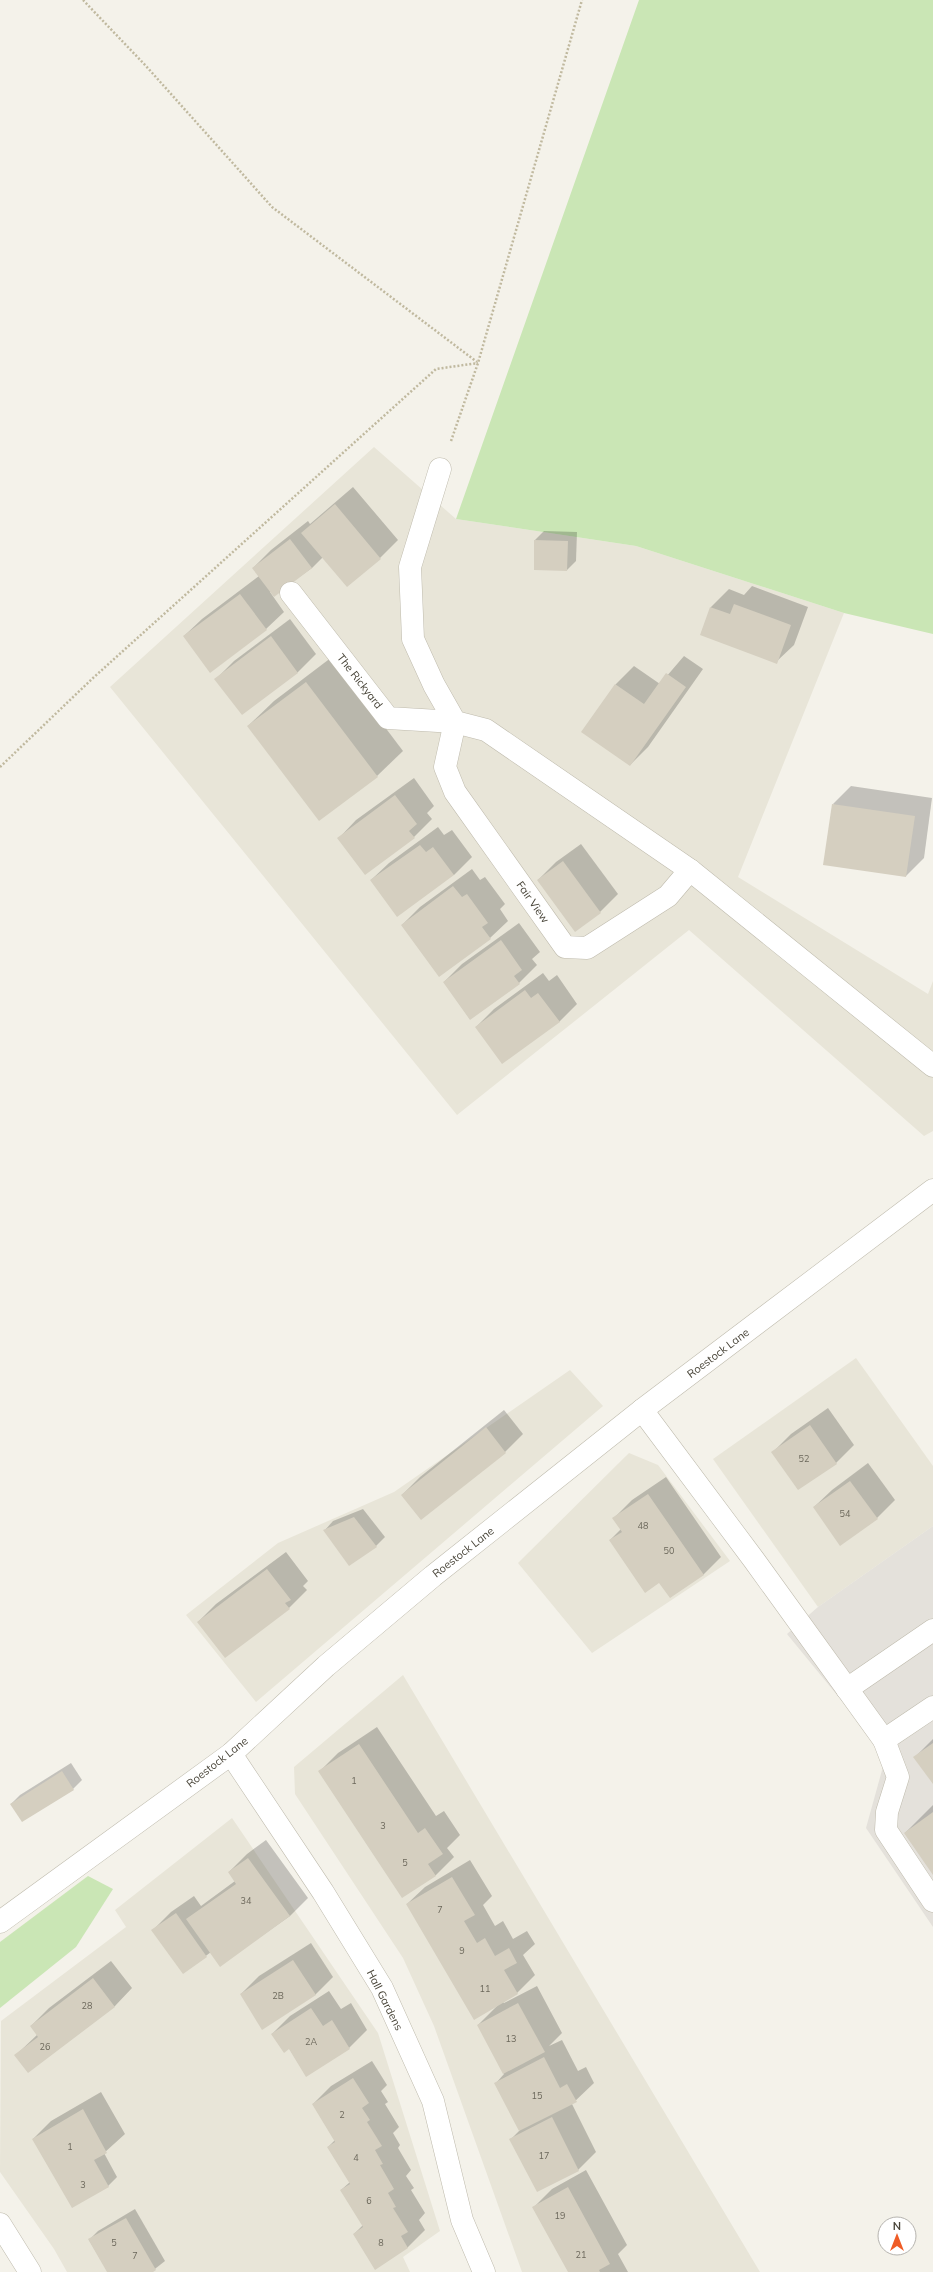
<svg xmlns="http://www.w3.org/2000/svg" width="933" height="2272" font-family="Mulish,sans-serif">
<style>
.residential{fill:#e8e5d8}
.industrial{fill:#e4e1db}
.green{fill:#cae6b5}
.shadow{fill:#0003}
.building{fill:#d5cfc0}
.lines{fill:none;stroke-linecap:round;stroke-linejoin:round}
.minor-casing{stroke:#bfbbad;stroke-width:23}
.path{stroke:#c0b99f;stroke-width:2.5;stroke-dasharray:2 2;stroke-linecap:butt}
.minor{stroke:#fff;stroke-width:22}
.labels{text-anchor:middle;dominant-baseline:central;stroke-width:3;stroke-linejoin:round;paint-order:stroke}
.number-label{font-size:9px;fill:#6b675a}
.street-label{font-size:11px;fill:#484438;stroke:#fff}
</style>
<rect width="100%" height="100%" fill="#f4f2ea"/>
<!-- residential -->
<g class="residential">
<path d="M 374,447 L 456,519 L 636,546 L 844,613 L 738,877 L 928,994 L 933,981 L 933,1131 L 924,1136 L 689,930 L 457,1115 L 110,687 Z"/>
<path d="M 856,1358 L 933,1466 L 933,1526 L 818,1607 L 713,1459 Z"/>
<path d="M 570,1370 L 603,1406 L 256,1702 L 186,1615 L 278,1543 L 394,1492 Z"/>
<path d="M 629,1453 L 658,1465 L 730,1561 L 592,1653 L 518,1563 Z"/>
<path d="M 403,1675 L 760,2272 L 522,2272 L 434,2026 L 403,1958 L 295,1794 L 294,1767 Z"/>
<path d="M 232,1818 L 378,2033 L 440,2231 L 403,2257 L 410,2272 L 67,2272 L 54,2249 L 0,2172 L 1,2021 L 126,1927 L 115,1910 Z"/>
</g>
<!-- industrial -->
<path class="industrial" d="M 933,1526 L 933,1927 L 866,1828 L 884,1763 L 869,1734 L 787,1634 L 818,1607 Z"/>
<!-- green -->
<g class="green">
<path d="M 639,0 L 933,0 L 933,634 L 844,613 L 636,546 L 456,519 Z"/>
<path d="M 88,1876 L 113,1889 L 76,1947 L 0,2008 L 0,1942 Z"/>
</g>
<!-- shadow -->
<g class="shadow">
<path d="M 353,487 L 398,540 L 380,558 L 347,586 L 323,557 L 312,568 L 274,595 L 271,591 L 270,592 L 284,612 L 266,629 L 184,636 L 202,619 L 259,576 L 253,568 L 271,550 L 308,521 L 310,524 Z"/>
<path d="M 544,531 L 577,532 L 576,561 L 567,570 L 535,540 Z"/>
<path d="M 752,586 L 808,607 L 794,645 L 776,662 L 701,634 L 711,607 L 729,589 L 744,595 Z"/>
<path d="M 290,619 L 316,654 L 298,672 L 242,714 L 216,679 L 234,661 Z"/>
<path d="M 684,656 L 703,669 L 648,747 L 630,765 L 583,732 L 616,684 L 634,666 L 660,684 Z"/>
<path d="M 332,657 L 403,751 L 377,776 L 248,726 L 274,701 Z"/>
<path d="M 414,778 L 434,806 L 427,813 L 432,819 L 414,837 L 339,838 L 356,820 Z"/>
<path d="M 851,786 L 932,798 L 924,858 L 906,876 L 833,804 Z"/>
<path d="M 438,827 L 444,835 L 452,830 L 472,857 L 454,875 L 371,880 L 389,863 Z"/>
<path d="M 581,844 L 618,894 L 600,912 L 538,880 L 556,862 Z"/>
<path d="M 472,869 L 480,880 L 485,877 L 505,904 L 500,909 L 508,921 L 490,938 L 402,925 L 420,907 Z"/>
<path d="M 519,923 L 540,952 L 532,959 L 537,965 L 519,983 L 470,1019 L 444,982 L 462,964 Z"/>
<path d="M 543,973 L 549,981 L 557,975 L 577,1004 L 559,1022 L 476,1027 L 494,1009 Z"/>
<path d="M 828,1408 L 854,1445 L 836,1463 L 798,1489 L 773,1452 L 791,1434 Z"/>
<path d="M 504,1410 L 523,1434 L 505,1452 L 421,1519 L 402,1495 L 420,1477 Z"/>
<path d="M 868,1463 L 895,1500 L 877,1518 L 814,1507 L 832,1490 Z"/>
<path d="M 666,1477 L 721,1557 L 703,1575 L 660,1582 L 610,1540 L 621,1529 L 614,1518 L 632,1500 Z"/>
<path d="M 363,1509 L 385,1537 L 376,1546 L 325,1530 L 333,1521 Z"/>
<path d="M 286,1552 L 308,1581 L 303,1586 L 307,1590 L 289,1608 L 198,1622 L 216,1604 Z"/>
<path d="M 377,1727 L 436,1816 L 444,1811 L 460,1835 L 447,1848 L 454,1857 L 436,1875 L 403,1896 L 320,1771 L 338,1753 Z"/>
<path d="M 933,1739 L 933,1783 L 915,1757 Z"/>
<path d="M 71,1763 L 82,1780 L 73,1789 L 11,1804 L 20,1795 Z"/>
<path d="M 933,1805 L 933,1873 L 905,1833 Z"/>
<path d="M 266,1840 L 308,1898 L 290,1916 L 220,1965 L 211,1952 L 183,1973 L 153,1930 L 171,1912 L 194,1896 L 201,1906 L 235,1881 L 229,1872 L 247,1854 Z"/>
<path d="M 470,1860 L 492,1896 L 483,1905 L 495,1926 L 503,1921 L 513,1939 L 527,1931 L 535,1944 L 523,1955 L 535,1975 L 517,1993 L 503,2002 L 504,2003 L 537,1986 L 562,2033 L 549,2046 L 562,2040 L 578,2071 L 586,2067 L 594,2083 L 572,2104 L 596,2152 L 578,2170 L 511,2139 L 520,2130 L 496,2083 L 504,2074 L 478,2025 L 498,2005 L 407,1904 L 425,1887 Z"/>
<path d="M 311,1943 L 333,1977 L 315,1995 L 241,1994 L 259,1976 Z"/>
<path d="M 111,1961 L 132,1988 L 115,2006 L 28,2072 L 16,2055 L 38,2034 L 31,2026 L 49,2008 Z"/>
<path d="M 329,1991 L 341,2009 L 351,2003 L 367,2030 L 349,2048 L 306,2075 L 289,2048 L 272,2034 L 290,2016 Z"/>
<path d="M 372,2061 L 387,2085 L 381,2091 L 388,2102 L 385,2104 L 399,2127 L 393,2133 L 400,2145 L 398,2148 L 411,2170 L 406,2176 L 414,2188 L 411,2190 L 425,2213 L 419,2220 L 425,2230 L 407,2248 L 354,2234 L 363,2225 L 341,2190 L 350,2182 L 328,2147 L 335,2140 L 313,2104 L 331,2086 Z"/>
<path d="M 101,2092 L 125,2134 L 104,2153 L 117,2177 L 108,2186 L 33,2139 L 51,2121 Z"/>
<path d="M 586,2170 L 627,2245 L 618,2254 L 628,2272 L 570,2272 L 534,2207 L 552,2189 Z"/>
<path d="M 135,2209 L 165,2261 L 151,2272 L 108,2272 L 89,2240 L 98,2231 Z"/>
</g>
<!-- building -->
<g class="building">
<path d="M 335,504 L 381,559 L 347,587 L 301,533 Z"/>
<path d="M 290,539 L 312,568 L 274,597 L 252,568 Z"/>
<path d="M 534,540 L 568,541 L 567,571 L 534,570 Z"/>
<path d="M 240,594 L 267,630 L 210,673 L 183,636 Z"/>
<path d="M 734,604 L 791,625 L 777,664 L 700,635 L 710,607 L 730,614 Z"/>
<path d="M 271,636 L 298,673 L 242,715 L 214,679 Z"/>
<path d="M 666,673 L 686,687 L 630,766 L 581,732 L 615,684 L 644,704 Z"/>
<path d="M 306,682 L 378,777 L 319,821 L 247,726 Z"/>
<path d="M 395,795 L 417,824 L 409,831 L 415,838 L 365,875 L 337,838 Z"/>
<path d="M 832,804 L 915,816 L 906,877 L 823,865 Z"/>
<path d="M 420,845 L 426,852 L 433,847 L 454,875 L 397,917 L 370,880 Z"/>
<path d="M 563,861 L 601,913 L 575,932 L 537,880 Z"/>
<path d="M 453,886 L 462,897 L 467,894 L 488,923 L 482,927 L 491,939 L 439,977 L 401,925 Z"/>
<path d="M 501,940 L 522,970 L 514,976 L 520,984 L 470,1020 L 443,982 Z"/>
<path d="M 525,990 L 531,998 L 538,993 L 560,1022 L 502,1064 L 475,1027 Z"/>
<path d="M 810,1425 L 837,1464 L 798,1490 L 771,1452 Z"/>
<path d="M 486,1427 L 506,1453 L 421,1520 L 401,1495 Z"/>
<path d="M 850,1481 L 878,1519 L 840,1546 L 813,1507 Z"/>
<path d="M 648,1494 L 704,1575 L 670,1598 L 659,1583 L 645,1593 L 609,1540 L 622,1532 L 612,1518 Z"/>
<path d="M 354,1517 L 377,1547 L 349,1566 L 323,1530 Z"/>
<path d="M 267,1569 L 291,1600 L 285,1603 L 290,1609 L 225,1658 L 197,1622 Z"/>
<path d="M 933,1743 L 933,1784 L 913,1757 Z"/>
<path d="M 359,1744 L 418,1833 L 425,1828 L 443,1854 L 428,1864 L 436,1876 L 402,1898 L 318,1771 Z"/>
<path d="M 62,1771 L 74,1790 L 22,1822 L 10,1804 Z"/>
<path d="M 933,1812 L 933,1875 L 904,1833 Z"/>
<path d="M 248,1858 L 290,1916 L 220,1967 L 186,1919 L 236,1884 L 228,1872 Z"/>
<path d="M 452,1877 L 475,1915 L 464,1921 L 477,1943 L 485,1938 L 495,1956 L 509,1948 L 517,1963 L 504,1970 L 518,1994 L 474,2020 L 406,1904 Z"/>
<path d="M 176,1913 L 207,1957 L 183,1974 L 151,1930 Z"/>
<path d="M 293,1960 L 316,1995 L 262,2030 L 240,1994 Z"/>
<path d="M 93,1978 L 115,2007 L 28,2073 L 14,2055 L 38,2037 L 30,2026 Z"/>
<path d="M 518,2003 L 545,2052 L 503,2074 L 477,2025 Z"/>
<path d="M 311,2008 L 323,2026 L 332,2020 L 350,2049 L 306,2077 L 289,2049 L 284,2053 L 271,2034 Z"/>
<path d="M 544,2057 L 560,2088 L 567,2084 L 577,2102 L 519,2131 L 494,2083 Z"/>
<path d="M 353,2078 L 369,2103 L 362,2108 L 370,2120 L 367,2122 L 382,2146 L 375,2150 L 383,2164 L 380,2165 L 394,2189 L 388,2193 L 396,2207 L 393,2208 L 408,2232 L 401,2236 L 408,2248 L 375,2270 L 353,2234 L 363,2227 L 340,2190 L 350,2184 L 327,2147 L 335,2142 L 312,2104 Z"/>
<path d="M 83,2109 L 107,2153 L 94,2160 L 109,2187 L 72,2208 L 32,2139 Z"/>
<path d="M 552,2117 L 579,2171 L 537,2192 L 509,2139 Z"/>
<path d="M 568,2187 L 610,2264 L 599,2270 L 600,2272 L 568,2272 L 532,2207 Z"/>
<path d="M 126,2218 L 156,2270 L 153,2272 L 107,2272 L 88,2239 Z"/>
</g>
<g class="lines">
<!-- minor casing -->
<g class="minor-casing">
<g id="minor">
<path d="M 440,469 L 410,567 L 413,639 L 434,685 L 455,722 L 486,730 L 690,870 L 933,1066"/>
<path d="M 291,593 L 388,718 L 455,722 L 445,767 L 455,792 L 565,947 L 587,948 L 668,896 L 690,870"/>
<path d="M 642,1410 L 754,1560 L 884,1740 L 933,1707"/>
<path d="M 847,1689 L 933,1630"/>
<path d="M 884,1740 L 898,1777 L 887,1812 L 886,1830 L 933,1901"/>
<path d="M 231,1754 L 323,1892 L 382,1988 L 433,2101 L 462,2220 L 484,2272"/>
<path d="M 0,1922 L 231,1754 L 326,1666 L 433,1576 L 642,1410 L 933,1190"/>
<path d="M 0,2224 L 30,2272"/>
</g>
</g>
<!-- path -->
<g class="path">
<path d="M 83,0 L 146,66 L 272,207 L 477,362"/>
<path d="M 451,441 L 478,363 L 582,0"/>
<path d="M 0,767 L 93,678 L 436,369 L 478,363"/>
</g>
<!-- minor -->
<use href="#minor" class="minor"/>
</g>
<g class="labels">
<!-- number labels -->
<g class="number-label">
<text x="804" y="1458">52</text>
<text x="845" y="1513">54</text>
<text x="643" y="1525">48</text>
<text x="669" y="1550">50</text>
<text x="354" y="1780">1</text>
<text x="383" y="1825">3</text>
<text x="405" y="1862">5</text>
<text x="246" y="1900">34</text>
<text x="440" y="1909">7</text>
<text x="462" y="1950">9</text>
<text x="485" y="1988">11</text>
<text x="278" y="1995">2B</text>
<text x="87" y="2005">28</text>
<text x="511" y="2038">13</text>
<text x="311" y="2041">2A</text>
<text x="45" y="2046">26</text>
<text x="537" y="2095">15</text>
<text x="342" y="2114">2</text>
<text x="70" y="2146">1</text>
<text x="544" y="2155">17</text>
<text x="356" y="2157">4</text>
<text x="83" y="2184">3</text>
<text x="369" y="2200">6</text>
<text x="560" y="2215">19</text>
<text x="114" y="2242">5</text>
<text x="381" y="2242">8</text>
<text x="581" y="2254">21</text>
<text x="135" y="2255">7</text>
</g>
<!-- street labels -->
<g class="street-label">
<text transform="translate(360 681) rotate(52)">The Rickyard</text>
<text transform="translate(533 902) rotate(55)">Fair View</text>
<text transform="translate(718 1353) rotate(-37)">Roestock Lane</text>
<text transform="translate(463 1552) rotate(-38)">Roestock Lane</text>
<text transform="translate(217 1762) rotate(-38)">Roestock Lane</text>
<text transform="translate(385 2000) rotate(63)">Hall Gardens</text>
</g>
</g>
<!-- north arrow -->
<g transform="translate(897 2236)"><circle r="19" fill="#ffffff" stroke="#b6b4af"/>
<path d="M0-3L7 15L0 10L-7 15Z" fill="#ef5c26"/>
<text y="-6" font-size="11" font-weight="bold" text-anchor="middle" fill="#484438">N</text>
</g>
</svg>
